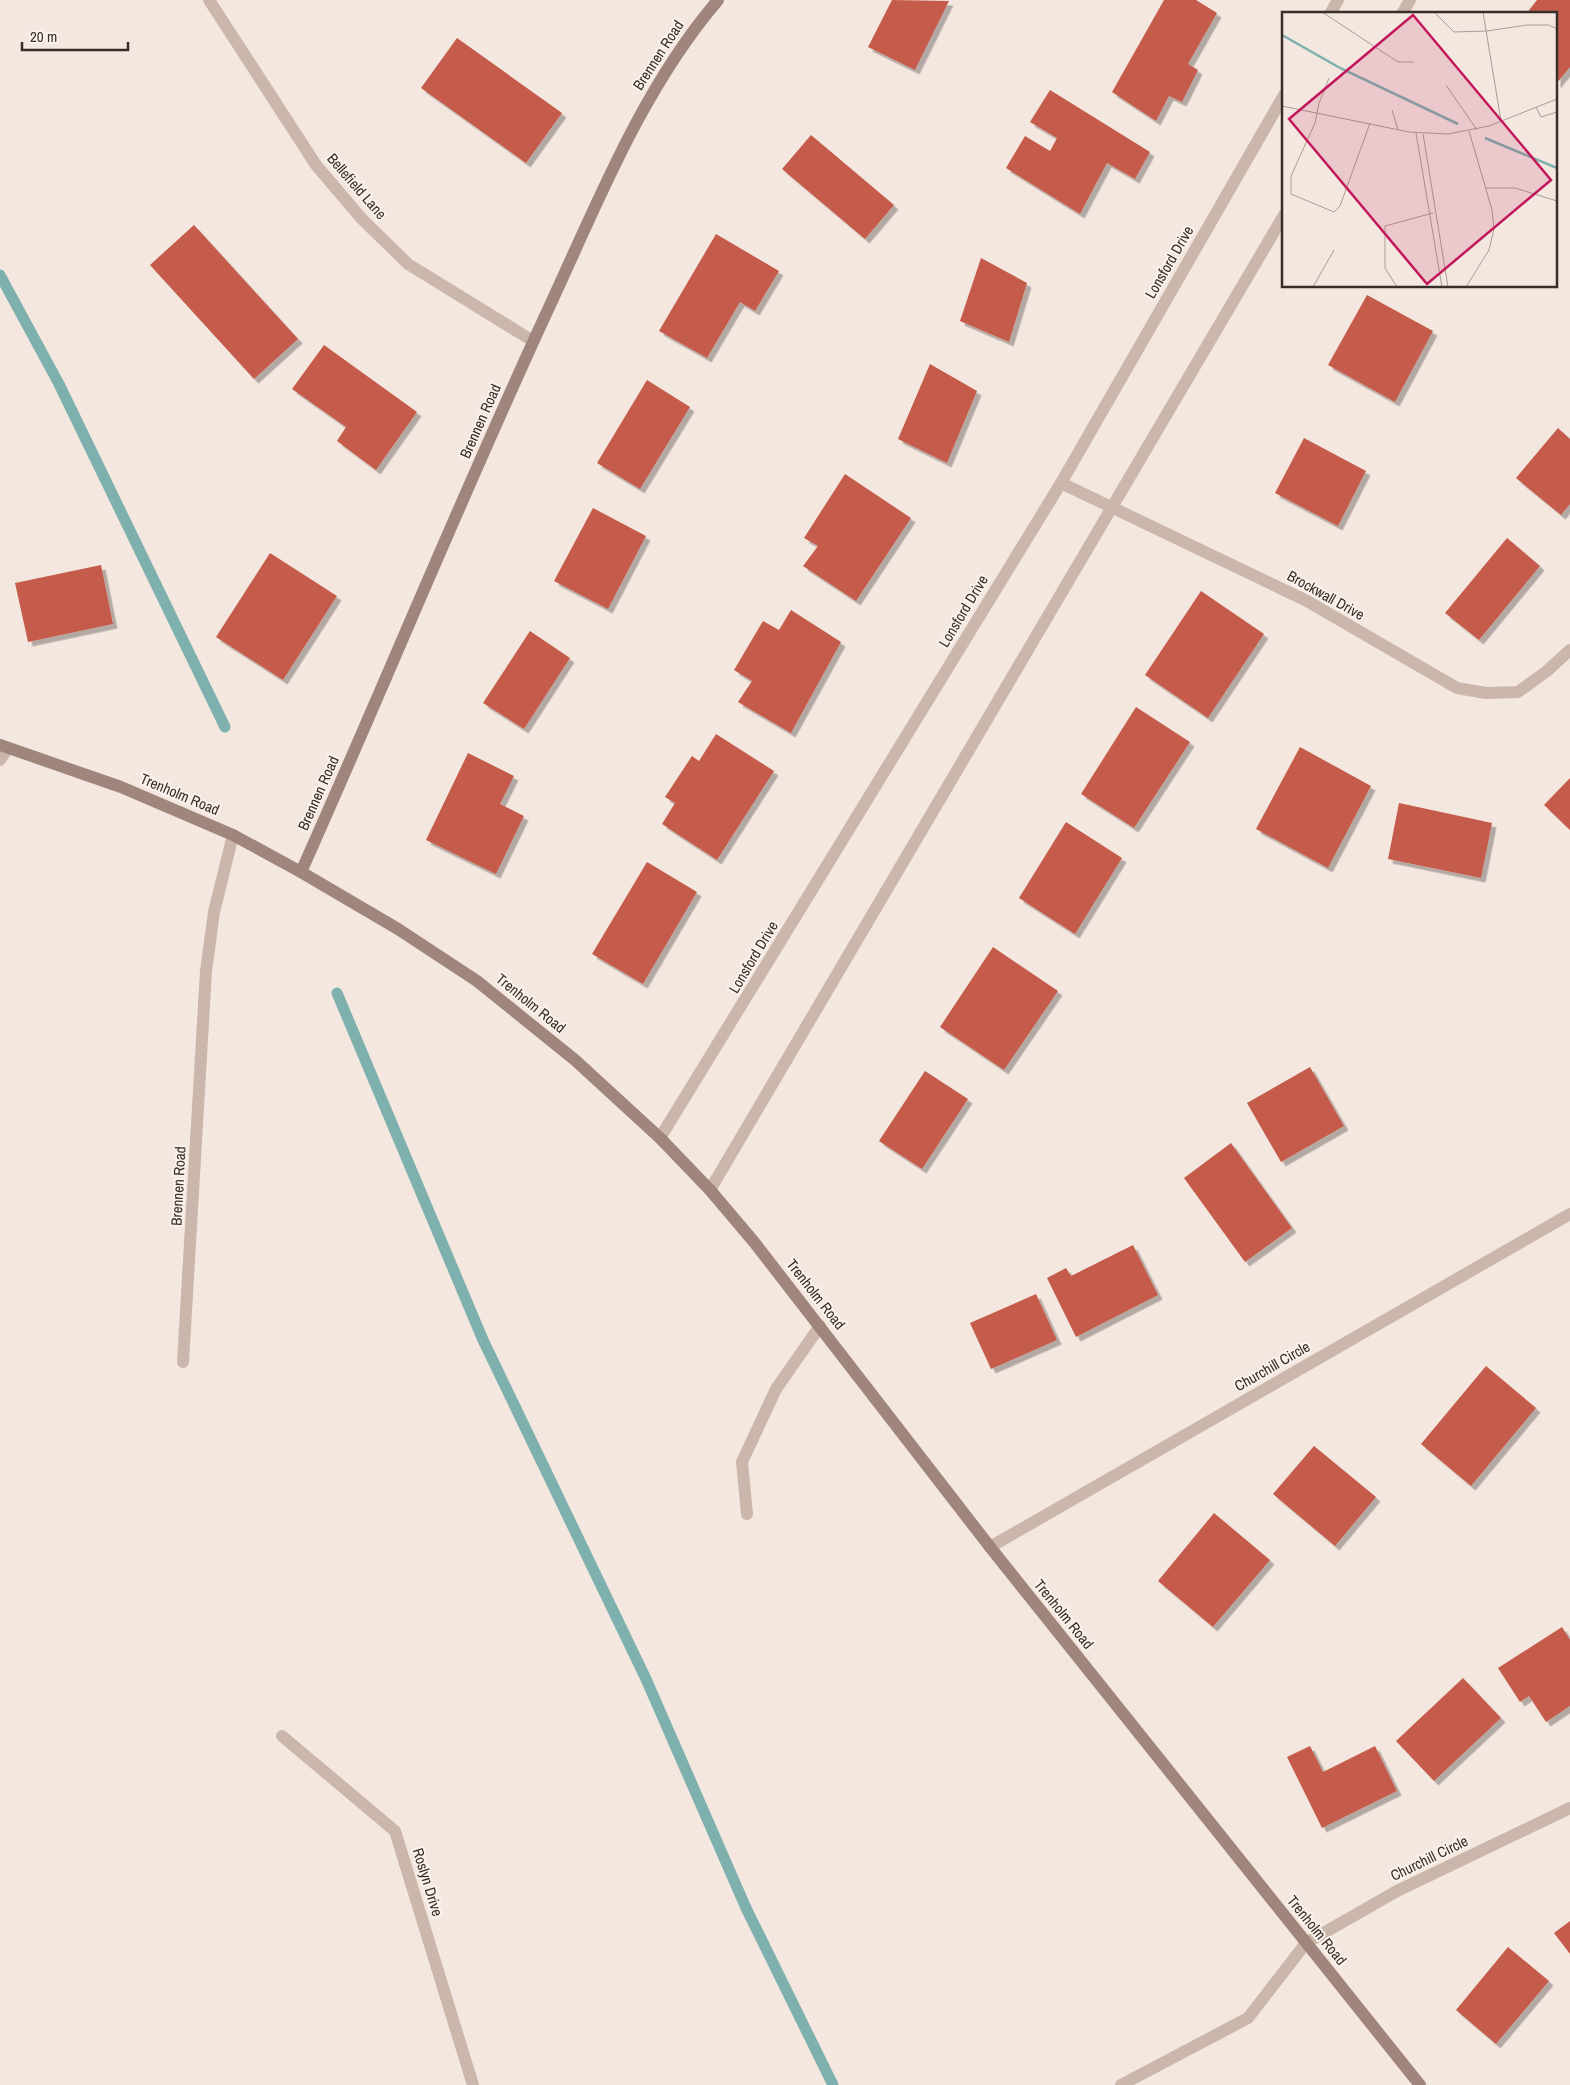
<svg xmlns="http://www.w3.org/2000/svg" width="1570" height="2085" font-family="'Archivo Narrow',sans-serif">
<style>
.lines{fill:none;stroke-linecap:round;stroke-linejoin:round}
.stream{stroke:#7eb0ad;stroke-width:11}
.building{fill:#c55c4b;filter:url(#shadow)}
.lane{stroke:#cbb6ab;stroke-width:12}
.street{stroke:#cbb6ab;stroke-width:12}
.secondary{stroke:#9f857c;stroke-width:12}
.labels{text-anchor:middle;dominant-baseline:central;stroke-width:4;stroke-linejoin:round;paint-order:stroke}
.street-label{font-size:15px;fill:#392d2a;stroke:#faf2ec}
.inset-river{fill:none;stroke:#7eb0ad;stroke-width:2.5}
.inset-road{fill:none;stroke:#a99d97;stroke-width:1}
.view{fill:#c2185b;fill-opacity:0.15;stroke:#c2185b;stroke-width:2.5}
.inset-edge{fill:none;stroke:#392d2a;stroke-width:2.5}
</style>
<defs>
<filter id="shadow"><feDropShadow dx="4.5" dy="4.5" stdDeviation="0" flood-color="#0004"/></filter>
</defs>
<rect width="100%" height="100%" fill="#f3e7df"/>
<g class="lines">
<!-- stream -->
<g class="stream">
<path d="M 0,275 L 59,384 L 225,727"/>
<path d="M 337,993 L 483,1340 L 646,1679 L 746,1908 L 833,2085"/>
</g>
</g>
<!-- building -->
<g class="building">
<path d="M 892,0 L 949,1 L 915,70 L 868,47 Z"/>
<path d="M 1164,0 L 1196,0 L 1217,13 L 1188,64 L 1198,70 L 1182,102 L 1169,96 L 1156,121 L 1112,92 Z"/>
<path d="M 1537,0 L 1570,0 L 1570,67 L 1556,84 L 1556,14 L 1526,14 Z"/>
<path d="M 457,38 L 562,113 L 526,163 L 421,88 Z"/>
<path d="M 1050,90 L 1150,152 L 1135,179 L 1107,163 L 1080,214 L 1006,168 L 1025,136 L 1050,151 L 1057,138 L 1030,122 Z"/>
<path d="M 811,135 L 894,205 L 865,239 L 782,169 Z"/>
<path d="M 194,225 L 298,339 L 254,379 L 150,265 Z"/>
<path d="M 716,234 L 779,271 L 755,311 L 740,302 L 707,358 L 659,331 Z"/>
<path d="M 981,258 L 1027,283 L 1009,342 L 960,321 Z"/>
<path d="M 1367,295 L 1433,331 L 1395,402 L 1328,365 Z"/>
<path d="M 324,345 L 417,412 L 376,470 L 337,441 L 346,427 L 292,389 Z"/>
<path d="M 930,364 L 977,391 L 947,463 L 898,439 Z"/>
<path d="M 647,380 L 690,407 L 640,489 L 597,463 Z"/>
<path d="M 1558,428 L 1570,439 L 1570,504 L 1561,515 L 1516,478 Z"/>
<path d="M 1304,438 L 1366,471 L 1338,526 L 1275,493 Z"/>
<path d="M 845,474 L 911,518 L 856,601 L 803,566 L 818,546 L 804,538 Z"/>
<path d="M 593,508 L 646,536 L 608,609 L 554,581 Z"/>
<path d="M 1507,538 L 1540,566 L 1479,640 L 1445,613 Z"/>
<path d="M 270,553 L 337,596 L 283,680 L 216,637 Z"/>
<path d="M 101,565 L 113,624 L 28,642 L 15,583 Z"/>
<path d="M 1201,591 L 1264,634 L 1208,718 L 1145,675 Z"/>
<path d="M 791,610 L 841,642 L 791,733 L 738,702 L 752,681 L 734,670 L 763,621 L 779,630 Z"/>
<path d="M 530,631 L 570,658 L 524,729 L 483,703 Z"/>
<path d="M 1136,707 L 1190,742 L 1134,828 L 1081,794 Z"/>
<path d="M 716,734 L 774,771 L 717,860 L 662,824 L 675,803 L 665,797 L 692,756 L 699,761 Z"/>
<path d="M 1300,747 L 1371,786 L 1328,868 L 1256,829 Z"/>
<path d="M 468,753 L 514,776 L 500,804 L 524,816 L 496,874 L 426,840 Z"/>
<path d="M 1570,778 L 1570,830 L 1544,805 Z"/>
<path d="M 1399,803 L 1492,823 L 1481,878 L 1388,859 Z"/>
<path d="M 1066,822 L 1122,858 L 1075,934 L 1019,898 Z"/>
<path d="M 647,862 L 697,892 L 643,984 L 592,954 Z"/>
<path d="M 993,947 L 1058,991 L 1004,1070 L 940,1027 Z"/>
<path d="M 1310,1067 L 1344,1126 L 1281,1162 L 1247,1103 Z"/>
<path d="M 925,1071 L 968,1099 L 922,1169 L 879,1141 Z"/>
<path d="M 1231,1143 L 1292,1228 L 1245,1262 L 1184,1178 Z"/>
<path d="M 1133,1245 L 1158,1295 L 1076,1337 L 1047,1278 L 1066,1268 L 1071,1276 Z"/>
<path d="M 1036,1294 L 1057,1340 L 991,1369 L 970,1323 Z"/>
<path d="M 1486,1366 L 1536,1408 L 1471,1486 L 1421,1444 Z"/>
<path d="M 1314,1446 L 1376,1497 L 1335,1546 L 1273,1494 Z"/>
<path d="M 1214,1513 L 1270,1560 L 1213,1627 L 1158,1581 Z"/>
<path d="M 1562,1627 L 1570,1640 L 1570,1706 L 1546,1722 L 1529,1696 L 1520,1702 L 1498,1668 Z"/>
<path d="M 1463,1678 L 1501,1718 L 1434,1781 L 1396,1741 Z"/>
<path d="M 1310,1746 L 1323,1772 L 1375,1746 L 1397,1791 L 1322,1828 L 1287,1757 Z"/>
<path d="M 1570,1921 L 1570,1954 L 1554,1933 Z"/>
<path d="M 1508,1947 L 1549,1981 L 1496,2044 L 1456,2010 Z"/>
</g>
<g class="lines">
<!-- lane -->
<g class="lane">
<path d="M 747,1514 L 742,1462 L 776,1389 L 820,1326"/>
<path d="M 1121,2085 L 1248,2018 L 1306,1943"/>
</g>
<!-- street -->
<g class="street">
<path d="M 209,0 L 316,165 L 361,218 L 408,264 L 533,341"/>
<path d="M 1330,14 L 1338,0"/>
<path d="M 1402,14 L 1410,0"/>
<path d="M 1061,483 L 1307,601 L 1457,688 L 1486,693 L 1518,692 L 1547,671 L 1570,650"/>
<path d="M 0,760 L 8,748"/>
<path d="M 660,1138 L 1061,483 L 1284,95"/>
<path d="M 710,1190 L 1284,215"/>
<path d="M 183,1362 L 206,971 L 214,912 L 233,835"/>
<path d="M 990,1547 L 1570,1214"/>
<path d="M 282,1736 L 395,1831 L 473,2085"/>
<path d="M 1306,1943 L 1397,1891 L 1570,1808"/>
</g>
<!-- secondary -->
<g class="secondary">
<path d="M 0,745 L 121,787 L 233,835 L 301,872 L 398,929 L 477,981 L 575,1060 L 660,1138 L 710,1190 L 754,1242 L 990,1547 L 1420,2085"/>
<path d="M 301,872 C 386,682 464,490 552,301 C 600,197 643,88 718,0"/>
</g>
</g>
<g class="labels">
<!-- street labels -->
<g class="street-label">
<text transform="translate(658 55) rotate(-57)">Brennen Road</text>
<text transform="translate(357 186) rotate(49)">Bellefield Lane</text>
<text transform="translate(1169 262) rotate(-60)">Lonsford Drive</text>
<text transform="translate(480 421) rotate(-66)">Brennen Road</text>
<text transform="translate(1326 595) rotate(29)">Brockwall Drive</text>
<text transform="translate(963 611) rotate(-59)">Lonsford Drive</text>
<text transform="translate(318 793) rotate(-66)">Brennen Road</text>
<text transform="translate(180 794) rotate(23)">Trenholm Road</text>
<text transform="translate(753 957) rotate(-59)">Lonsford Drive</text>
<text transform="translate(531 1003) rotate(39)">Trenholm Road</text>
<text transform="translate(178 1186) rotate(-87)">Brennen Road</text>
<text transform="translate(816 1294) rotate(52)">Trenholm Road</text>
<text transform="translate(1272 1366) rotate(-30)">Churchill Circle</text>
<text transform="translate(1064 1614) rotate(51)">Trenholm Road</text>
<text transform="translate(1429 1858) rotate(-26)">Churchill Circle</text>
<text transform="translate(428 1882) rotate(73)">Roslyn Drive</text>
<text transform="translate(1317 1930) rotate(51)">Trenholm Road</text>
</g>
</g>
<!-- overview -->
<g transform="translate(1282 12)">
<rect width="275" height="275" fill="#f3e7df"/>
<path class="inset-river" d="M 0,23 L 58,56 L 176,112M 203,126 L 275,156"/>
<path class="inset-road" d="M 40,0 L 116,50 L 132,50M 152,0 L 172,20 L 205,19 L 245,13 L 267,13 L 275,17M 201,0 L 219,109M 47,66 L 37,91 L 33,111 L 9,164 L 9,182 L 52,200 L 58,194 L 88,111M 164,73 L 195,118M 0,94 L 127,120 L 166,122 L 207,114 L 275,87M 254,95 L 259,105 L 275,100M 110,98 L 116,118M 134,121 L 160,275M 141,122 L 166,275M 204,176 L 233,176 L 275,189M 31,275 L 52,238M 115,275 L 103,256 L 103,214 L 151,201M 184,275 L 207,238 L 212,217 L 210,198 L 187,119"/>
<path class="view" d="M 131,3 L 269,168 L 145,272 L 7,107 Z"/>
<rect width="275" height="275" class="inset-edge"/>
</g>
<!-- scale -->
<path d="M22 42v8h106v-8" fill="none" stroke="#392d2a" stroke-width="2.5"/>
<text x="30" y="42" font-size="15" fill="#392d2a" stroke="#faf2ec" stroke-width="4" paint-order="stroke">20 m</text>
</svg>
